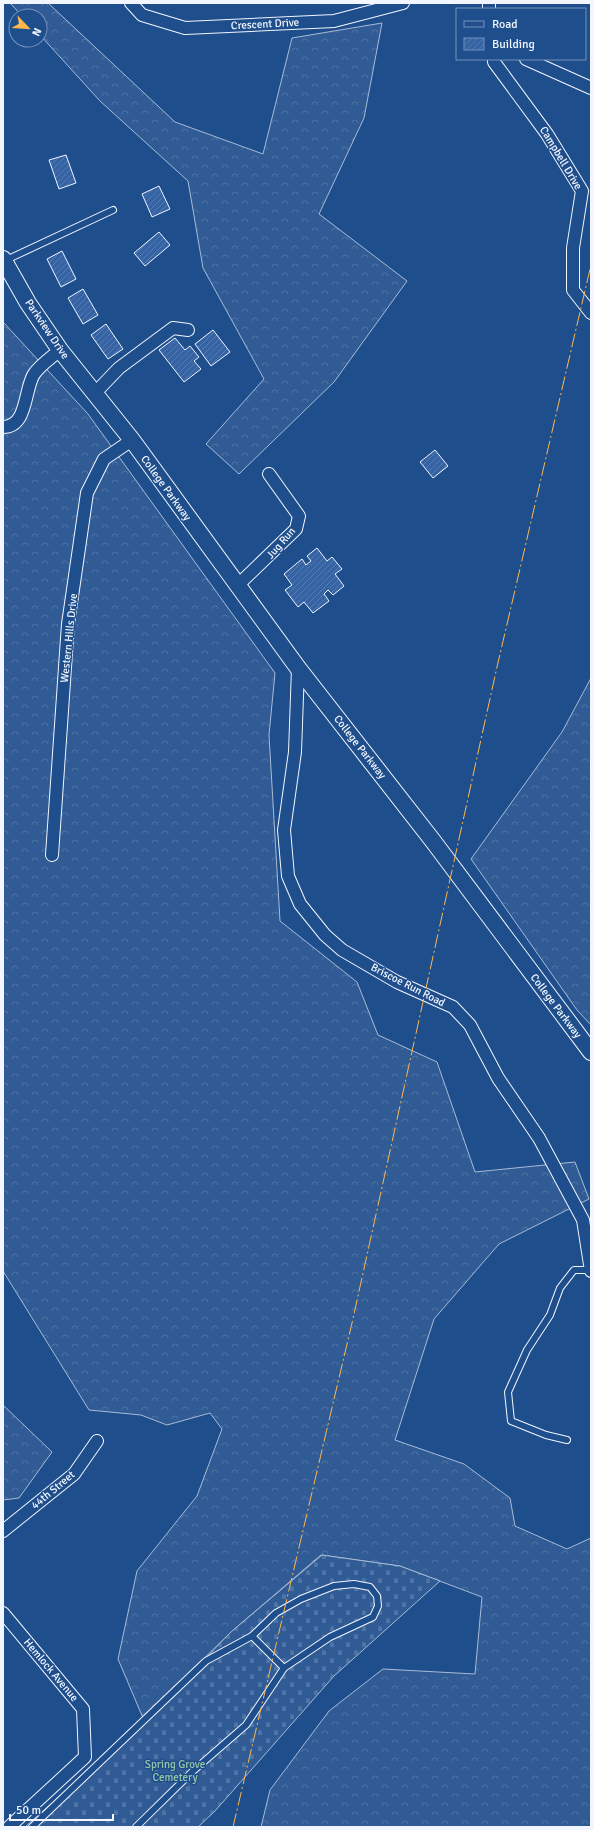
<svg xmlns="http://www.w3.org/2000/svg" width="594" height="1830" font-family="Signika,sans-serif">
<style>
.forest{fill:url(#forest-crowns);stroke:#a8bbd7}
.cemetery{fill:url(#cemetery-stones);stroke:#a8bbd7}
.building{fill:url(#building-hatch);stroke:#f2f6ff}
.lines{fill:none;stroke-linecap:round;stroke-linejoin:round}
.service-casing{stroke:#f2f6ff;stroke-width:8}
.minor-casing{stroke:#f2f6ff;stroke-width:14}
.tertiary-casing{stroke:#f2f6ff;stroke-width:18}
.service{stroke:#1f4e8c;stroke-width:6}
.minor{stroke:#1f4e8c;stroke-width:12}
.tertiary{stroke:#1f4e8c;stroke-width:16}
.power{stroke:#ffb74d;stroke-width:1;stroke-dasharray:14 3 2 3;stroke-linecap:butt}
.labels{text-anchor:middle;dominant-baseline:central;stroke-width:3;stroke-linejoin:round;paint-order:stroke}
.street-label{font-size:11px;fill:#f2f6ff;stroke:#1f4e8c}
.park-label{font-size:11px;fill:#97c8a6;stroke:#1f4e8c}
</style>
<defs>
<pattern id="forest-crowns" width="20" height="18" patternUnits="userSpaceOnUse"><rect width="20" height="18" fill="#305b95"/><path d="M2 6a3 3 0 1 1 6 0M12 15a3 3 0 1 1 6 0" fill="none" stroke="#4e73a5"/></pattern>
<pattern id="cemetery-stones" width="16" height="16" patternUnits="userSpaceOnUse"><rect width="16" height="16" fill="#305b95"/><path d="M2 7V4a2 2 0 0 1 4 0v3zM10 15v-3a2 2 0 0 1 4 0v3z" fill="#4e73a5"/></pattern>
<pattern id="building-hatch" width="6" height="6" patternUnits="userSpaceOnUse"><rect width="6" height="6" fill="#3563a3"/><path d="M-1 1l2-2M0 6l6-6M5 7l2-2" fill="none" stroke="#537ab1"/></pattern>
</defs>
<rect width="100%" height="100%" fill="#1f4e8c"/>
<!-- forest -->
<g class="forest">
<path d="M 10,3 L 48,3 L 175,122 L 263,154 L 292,38 L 382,23 L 364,118 L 319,214 L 407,281 L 334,382 L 239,474 L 206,444 L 264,379 L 203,268 L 188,181 L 100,101 L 40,35 L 40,16 L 22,16 Z"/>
<path d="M 3,322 L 88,414 L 275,673 L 269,735 L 280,921 L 357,982 L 378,1035 L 437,1062 L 475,1172 L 575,1162 L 589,1199 L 499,1244 L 434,1319 L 395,1440 L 464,1464 L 510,1498 L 515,1526 L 567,1549 L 591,1538 L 591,1827 L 261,1827 L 270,1790 L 329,1711 L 383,1669 L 475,1674 L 482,1597 L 400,1566 L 321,1555 L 231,1632 L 143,1718 L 118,1659 L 137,1571 L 197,1496 L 222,1429 L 210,1413 L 167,1425 L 141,1415 L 89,1410 L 3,1271 Z"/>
<path d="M 591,678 L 591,1025 L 577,1010 L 471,859 L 562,732 Z"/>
<path d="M 3,1405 L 52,1452 L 19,1498 L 3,1500 Z"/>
</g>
<!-- cemetery -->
<path class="cemetery" d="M 322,1555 L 400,1566 L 440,1581 L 334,1676 L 215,1811 L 198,1827 L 25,1827 L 145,1720 L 231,1632 Z"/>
<!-- building -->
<g class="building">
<path d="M 66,155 L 76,183 L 59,189 L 49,160 Z"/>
<path d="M 159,186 L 170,209 L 152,217 L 142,194 Z"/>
<path d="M 159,232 L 170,245 L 145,266 L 134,253 Z"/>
<path d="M 62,251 L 76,279 L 61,287 L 47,259 Z"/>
<path d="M 83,289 L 98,315 L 83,324 L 68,298 Z"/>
<path d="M 106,324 L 123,349 L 108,359 L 91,335 Z"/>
<path d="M 213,330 L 230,352 L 211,366 L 195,344 Z"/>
<path d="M 175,338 L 185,350 L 190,346 L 199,357 L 194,361 L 201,369 L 184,382 L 159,350 Z"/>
<path d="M 435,450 L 448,466 L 433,478 L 420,462 Z"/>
<path d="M 317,548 L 327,561 L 332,557 L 342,569 L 335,574 L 344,586 L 333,595 L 328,590 L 324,594 L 329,601 L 313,613 L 304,602 L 298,607 L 285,590 L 292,585 L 284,574 L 302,559 L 306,565 L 311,561 L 307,556 Z"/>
</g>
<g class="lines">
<!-- service casing -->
<g class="service-casing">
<g id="service">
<path d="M 4,261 L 113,210"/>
<path d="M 567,1440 L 546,1435 L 511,1421 L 508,1392 L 527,1350 L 550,1315 L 560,1288 L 574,1270 L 590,1270"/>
<path d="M 252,1636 L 284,1668"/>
<path d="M 32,1827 L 206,1661 L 252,1636 L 276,1613 L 301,1599 L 334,1586 L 354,1584 L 370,1587 L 377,1596 L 378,1606 L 373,1617 L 330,1637 L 284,1668 L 246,1725 L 193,1771 L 136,1827"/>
</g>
</g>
<!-- minor casing -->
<g class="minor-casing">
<g id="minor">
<path d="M 131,3 L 142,15 L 185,28 L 334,21 L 403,3"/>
<path d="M 489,3 L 489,9"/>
<path d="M 494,59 L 494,62 L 547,134 L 582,191 L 573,248 L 573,290 L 591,313"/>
<path d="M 526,59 L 591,88"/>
<path d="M 95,393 L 119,368 L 173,328 L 188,330"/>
<path d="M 3,427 C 28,427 24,389 34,374 C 40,365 52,357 60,350"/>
<path d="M 238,585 L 296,529 L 299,516 L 269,474"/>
<path d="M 298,668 L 295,752 L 284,830 L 288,876 L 300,904 L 325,935 L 342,950 L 397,982 L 453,1007 L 470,1025 L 498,1078 L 539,1138 L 583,1220 L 591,1271"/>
<path d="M 52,855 L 68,624 L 87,493 L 104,459 L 132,440"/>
<path d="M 3,1531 L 74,1474 L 97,1441"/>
<path d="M 3,1613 L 83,1709 L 85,1757 L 9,1827"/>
</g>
</g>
<!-- tertiary casing -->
<g class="tertiary-casing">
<path id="tertiary" d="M 3,259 L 28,303 L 60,350 L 132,440 L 298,668 L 433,841 L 591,1052"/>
</g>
<!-- service -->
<use href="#service" class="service"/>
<!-- minor -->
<use href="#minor" class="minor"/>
<!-- tertiary -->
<use href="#tertiary" class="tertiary"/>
<!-- power -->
<path class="power" d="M 233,1827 L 352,1323 L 497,667 L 591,265"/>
</g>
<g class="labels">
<!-- street labels -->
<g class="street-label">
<text transform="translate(265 24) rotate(-3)">Crescent Drive</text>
<text transform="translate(561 158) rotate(59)">Campbell Drive</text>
<text transform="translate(47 329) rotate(56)">Parkview Drive</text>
<text transform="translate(166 488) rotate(54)">College Parkway</text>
<text transform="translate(281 543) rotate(-49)">Jug Run</text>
<text transform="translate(69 638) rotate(-84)">Western Hills Drive</text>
<text transform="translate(360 747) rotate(52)">College Parkway</text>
<text transform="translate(408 985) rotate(27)">Briscoe Run Road</text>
<text transform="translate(556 1006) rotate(53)">College Parkway</text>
<text transform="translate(53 1490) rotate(-40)">44th Street</text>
<text transform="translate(51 1670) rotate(50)">Hemlock Avenue</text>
</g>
<!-- park labels -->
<g class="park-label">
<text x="175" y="1764">Spring Grove<tspan x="175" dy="13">Cemetery</tspan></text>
</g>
</g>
<!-- border -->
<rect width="594" height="1830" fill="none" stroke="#f2f6ff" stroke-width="8"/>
<!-- legend -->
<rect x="456" y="8" width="130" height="52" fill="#1f4e8c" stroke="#7391ba"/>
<rect x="464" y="21" width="20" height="6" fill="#1f4e8c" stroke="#7391ba"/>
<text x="492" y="28" font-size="12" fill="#f2f6ff">Road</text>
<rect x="464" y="38" width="20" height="12" fill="url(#building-hatch)" stroke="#7391ba"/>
<text x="492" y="48" font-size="12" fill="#f2f6ff">Building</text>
<!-- north arrow -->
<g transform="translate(28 28) rotate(115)"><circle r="19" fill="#1f4e8c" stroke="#7391ba"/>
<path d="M0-3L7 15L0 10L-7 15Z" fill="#ffb74d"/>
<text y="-6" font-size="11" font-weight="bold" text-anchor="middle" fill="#f2f6ff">N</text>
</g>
<!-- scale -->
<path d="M10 1814v6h103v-6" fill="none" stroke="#f2f6ff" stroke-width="2"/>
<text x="16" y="1814" font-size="12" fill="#f2f6ff" stroke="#1f4e8c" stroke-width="3" paint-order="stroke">50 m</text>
</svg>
